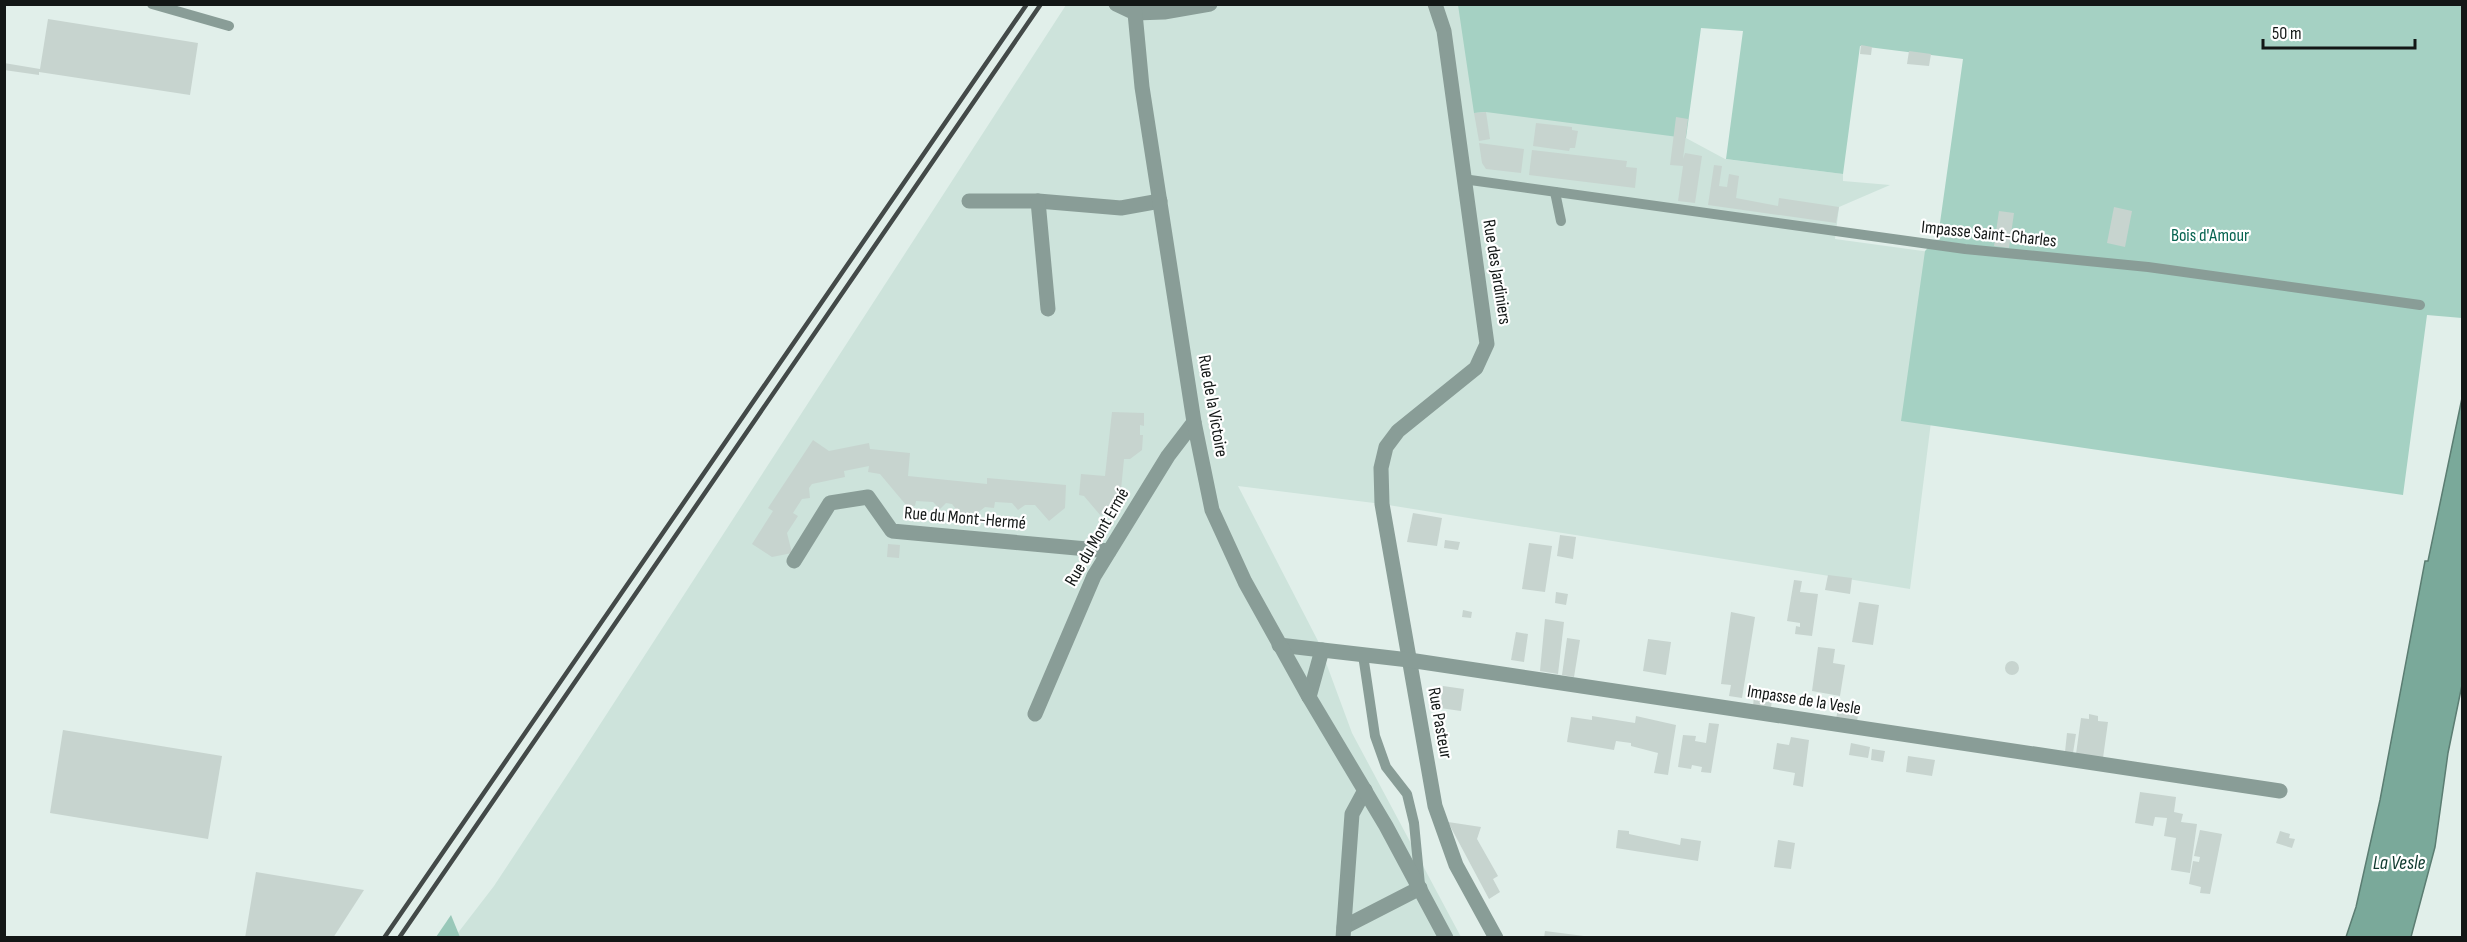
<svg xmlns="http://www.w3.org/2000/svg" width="2467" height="942" font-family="'Sofia Sans Condensed',sans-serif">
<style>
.built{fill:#cde3db}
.green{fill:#a5d1c3}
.forest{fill:#99c8b9}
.water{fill:#7aa99a;stroke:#5b7d72;stroke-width:1.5}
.building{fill:#c7d4cf}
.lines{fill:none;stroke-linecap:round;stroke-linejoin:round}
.service{stroke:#899d97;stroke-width:10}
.minor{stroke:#899d97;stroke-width:15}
.tertiary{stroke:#899d97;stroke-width:15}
.rail{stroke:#434948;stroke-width:4.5}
.labels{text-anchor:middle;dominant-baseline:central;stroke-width:4.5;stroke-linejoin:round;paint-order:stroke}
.street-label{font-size:18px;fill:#131716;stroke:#fff}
.park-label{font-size:18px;fill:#066450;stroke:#fff}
.water-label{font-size:20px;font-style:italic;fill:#0e392e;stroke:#fff}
</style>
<rect width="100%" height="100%" fill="#e1efea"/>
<!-- built -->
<path class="built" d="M 1066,5 L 1471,5 L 1686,138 L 1725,159 L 1843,174 L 1843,181 L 1890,185 L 1839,207 L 1835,239 L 1952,255 L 1910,589 L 1382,504 L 1238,486 L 1318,641 L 1352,733 L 1461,937 L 454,938 L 494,886 L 575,763 Z"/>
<!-- green -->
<path class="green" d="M 1458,5 L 2462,5 L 2462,318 L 2427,315 L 2403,495 L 1901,421 L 1925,251 L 1938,237 L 1963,59 L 1860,46 L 1843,174 L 1726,159 L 1743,31 L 1701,28 L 1686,138 L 1486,112 L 1474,113 Z"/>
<!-- forest -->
<path class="forest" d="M 451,915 L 460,937 L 436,937 Z"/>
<!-- water -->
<path class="water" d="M 2462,398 L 2462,685 L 2448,753 L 2435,847 L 2411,937 L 2346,937 L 2356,907 L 2380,800 L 2425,561 L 2428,561 Z"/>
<!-- building -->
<g class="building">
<path d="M 48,19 L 198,43 L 190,95 L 39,72 L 39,75 L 4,70 L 4,63 L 40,69 Z"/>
<path d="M 1861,45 L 1872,47 L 1871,55 L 1860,54 Z"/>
<path d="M 1909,51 L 1931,54 L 1929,66 L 1907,64 Z"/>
<path d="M 1486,112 L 1490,139 L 1479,141 L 1474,113 Z"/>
<path d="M 1676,117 L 1688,119 L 1683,159 L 1685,153 L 1702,156 L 1695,203 L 1678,201 L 1683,166 L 1670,165 Z"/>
<path d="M 1536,123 L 1572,127 L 1572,130 L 1578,131 L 1575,148 L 1570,148 L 1569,151 L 1533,146 Z"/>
<path d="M 1479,143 L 1524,149 L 1521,173 L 1486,169 L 1482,163 Z"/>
<path d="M 1532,150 L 1627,161 L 1626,167 L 1637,168 L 1635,188 L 1529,175 Z"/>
<path d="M 1714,165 L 1722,166 L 1719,186 L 1727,187 L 1729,174 L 1739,176 L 1736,198 L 1778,206 L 1779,198 L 1839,207 L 1836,223 L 1708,205 Z"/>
<path d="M 2114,207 L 2132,211 L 2125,247 L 2107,243 Z"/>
<path d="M 1999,211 L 2014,213 L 2009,248 L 1994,246 Z"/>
<path d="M 1112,412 L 1144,413 L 1144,426 L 1140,425 L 1140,435 L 1143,435 L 1142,450 L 1130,459 L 1124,459 L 1120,500 L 1101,516 L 1084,496 L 1079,495 L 1081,474 L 1105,476 Z"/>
<path d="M 813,440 L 829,451 L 869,443 L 870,449 L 910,453 L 908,476 L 987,484 L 987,478 L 1066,485 L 1065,508 L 1049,521 L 1035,505 L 1025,505 L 1018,510 L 1012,503 L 995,502 L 994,508 L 985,507 L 966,522 L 952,504 L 946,503 L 940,509 L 933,502 L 916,501 L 915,506 L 906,505 L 880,474 L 868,472 L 869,466 L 844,471 L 845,477 L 812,484 L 809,488 L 810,498 L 802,499 L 793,513 L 798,516 L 787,533 L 792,553 L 772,557 L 752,544 L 773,511 L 768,508 Z"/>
<path d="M 1413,513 L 1442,518 L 1437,546 L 1407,542 Z"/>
<path d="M 1560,535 L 1576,537 L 1573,559 L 1557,556 Z"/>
<path d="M 1445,540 L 1460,542 L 1458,550 L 1444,548 Z"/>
<path d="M 1529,543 L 1552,546 L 1545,592 L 1522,589 Z"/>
<path d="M 888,544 L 900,545 L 899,558 L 887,557 Z"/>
<path d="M 1828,575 L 1852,578 L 1850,594 L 1825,590 Z"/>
<path d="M 1794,580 L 1802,581 L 1800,592 L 1818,594 L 1812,636 L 1795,634 L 1796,626 L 1800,627 L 1800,623 L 1787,621 Z"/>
<path d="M 1556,592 L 1568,594 L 1566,605 L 1555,603 Z"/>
<path d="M 1859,602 L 1879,605 L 1873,645 L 1852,642 Z"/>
<path d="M 1463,610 L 1472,612 L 1471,618 L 1462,617 Z"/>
<path d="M 1731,612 L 1755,617 L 1742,698 L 1729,696 L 1731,685 L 1721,684 Z"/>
<path d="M 1545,619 L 1564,622 L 1558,674 L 1540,671 Z"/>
<path d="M 1516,632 L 1528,634 L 1524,662 L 1511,660 Z"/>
<path d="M 1567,638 L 1580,640 L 1574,677 L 1562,675 Z"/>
<path d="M 1648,639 L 1671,642 L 1666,675 L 1643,671 Z"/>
<path d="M 1818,647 L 1835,649 L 1833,663 L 1845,665 L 1840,696 L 1812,691 Z"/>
<circle cx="2012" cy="668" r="7"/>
<path d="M 1443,686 L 1464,689 L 1461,711 L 1440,708 Z"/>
<path d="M 1754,695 L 1772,698 L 1771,709 L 1753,707 Z"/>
<path d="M 1839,704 L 1859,707 L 1857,722 L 1836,719 Z"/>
<path d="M 2089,714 L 2098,716 L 2098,721 L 2108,722 L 2103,758 L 2076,754 L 2081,718 L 2089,719 Z"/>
<path d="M 1592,716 L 1635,723 L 1636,716 L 1676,725 L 1668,775 L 1654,773 L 1658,753 L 1631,746 L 1631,743 L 1616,741 L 1614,750 L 1567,742 L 1571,717 L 1592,720 Z"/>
<path d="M 1709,723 L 1719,724 L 1711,773 L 1701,772 L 1702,767 L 1692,765 L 1691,769 L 1678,767 L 1683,735 L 1696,736 L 1695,741 L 1706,743 Z"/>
<path d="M 63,730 L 222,756 L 208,839 L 50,813 Z"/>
<path d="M 2067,733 L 2076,734 L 2073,753 L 2065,752 Z"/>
<path d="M 1791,737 L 1809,740 L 1803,787 L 1793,785 L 1795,773 L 1773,769 L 1777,743 L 1789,745 Z"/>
<path d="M 1851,743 L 1870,747 L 1868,758 L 1849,755 Z"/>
<path d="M 1872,749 L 1885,751 L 1883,762 L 1871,760 Z"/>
<path d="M 1908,756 L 1935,760 L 1932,776 L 1906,772 Z"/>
<path d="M 2140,792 L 2176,797 L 2174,812 L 2183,814 L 2181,822 L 2197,824 L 2190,873 L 2171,870 L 2176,838 L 2164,836 L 2167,818 L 2155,817 L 2153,826 L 2135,823 Z"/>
<path d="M 1448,822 L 1481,827 L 1477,839 L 1498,876 L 1493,879 L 1500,892 L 1489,899 Z"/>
<path d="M 1618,830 L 1629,831 L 1629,834 L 1680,845 L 1681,838 L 1701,841 L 1698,861 L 1616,848 Z"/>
<path d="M 2200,830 L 2222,834 L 2210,894 L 2200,893 L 2201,887 L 2189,884 L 2193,861 L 2199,862 L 2200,857 L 2194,856 Z"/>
<path d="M 2280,831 L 2290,834 L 2289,838 L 2295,839 L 2292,848 L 2276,843 Z"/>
<path d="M 1778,840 L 1795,843 L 1791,869 L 1774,867 Z"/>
<path d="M 256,872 L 364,890 L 333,938 L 245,938 Z"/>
<path d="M 1545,931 L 1584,936 L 1583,938 L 1544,938 Z"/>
</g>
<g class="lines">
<!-- service -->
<g class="service">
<path d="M 152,4 L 229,26"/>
<path d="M 1463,179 L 1965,249 L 2148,267 L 2420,305"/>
<path d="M 1555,192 L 1561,221"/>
<path d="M 1363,655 L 1375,736 L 1386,767 L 1407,794 L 1414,823 L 1420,885"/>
</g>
<!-- minor -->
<g class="minor">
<path d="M 1435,4 L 1444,31 L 1487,344 L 1476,368 L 1398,431 L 1386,447 L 1381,468 L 1382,504 L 1435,806 L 1456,865 L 1496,938"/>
<path d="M 1135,13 L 1164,12 L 1210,4"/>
<path d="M 969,201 L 1038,201 L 1121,208 L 1160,201"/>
<path d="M 1038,201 L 1048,309"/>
<path d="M 794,561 L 830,503 L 868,497 L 892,531 L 1109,551"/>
<path d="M 1279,645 L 1409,660 L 2280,791"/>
<path d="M 1309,697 L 1322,650"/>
<path d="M 1035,714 L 1094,576 L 1168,456 L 1194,422"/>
<path d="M 1344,927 L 1420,888"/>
<path d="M 1343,938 L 1352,814 L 1365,790"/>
</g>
<!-- tertiary -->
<path class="tertiary" d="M 1116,4 L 1135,13 L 1142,87 L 1194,422 L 1212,510 L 1245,582 L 1309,697 L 1386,826 L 1446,938"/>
<!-- rail -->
<g class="rail">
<path d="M 384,938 L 1027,4"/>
<path d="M 399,938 L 1041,4"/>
</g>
</g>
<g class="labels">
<!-- street labels -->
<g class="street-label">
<text transform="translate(1989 234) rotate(6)">Impasse Saint-Charles</text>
<text transform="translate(1497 272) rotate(81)">Rue des Jardiniers</text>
<text transform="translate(1213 406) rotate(80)">Rue de la Victoire</text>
<text transform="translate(965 518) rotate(5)">Rue du Mont-Hermé</text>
<text transform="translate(1097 537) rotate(-60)">Rue du Mont Ermé</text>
<text transform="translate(1804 700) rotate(9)">Impasse de la Vesle</text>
<text transform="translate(1440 723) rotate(80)">Rue Pasteur</text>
</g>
<!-- park labels -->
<g class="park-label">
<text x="2210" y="235">Bois d'Amour</text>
</g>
<!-- water labels -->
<g class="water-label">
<text x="2399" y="863">La Vesle</text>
</g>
</g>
<!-- border -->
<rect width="2467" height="942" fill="none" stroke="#131716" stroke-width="12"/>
<!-- scale -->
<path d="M2263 39v9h152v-9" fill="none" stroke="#131716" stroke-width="3"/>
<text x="2272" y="39" font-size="18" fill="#131716" stroke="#ffffff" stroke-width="4.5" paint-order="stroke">50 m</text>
</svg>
